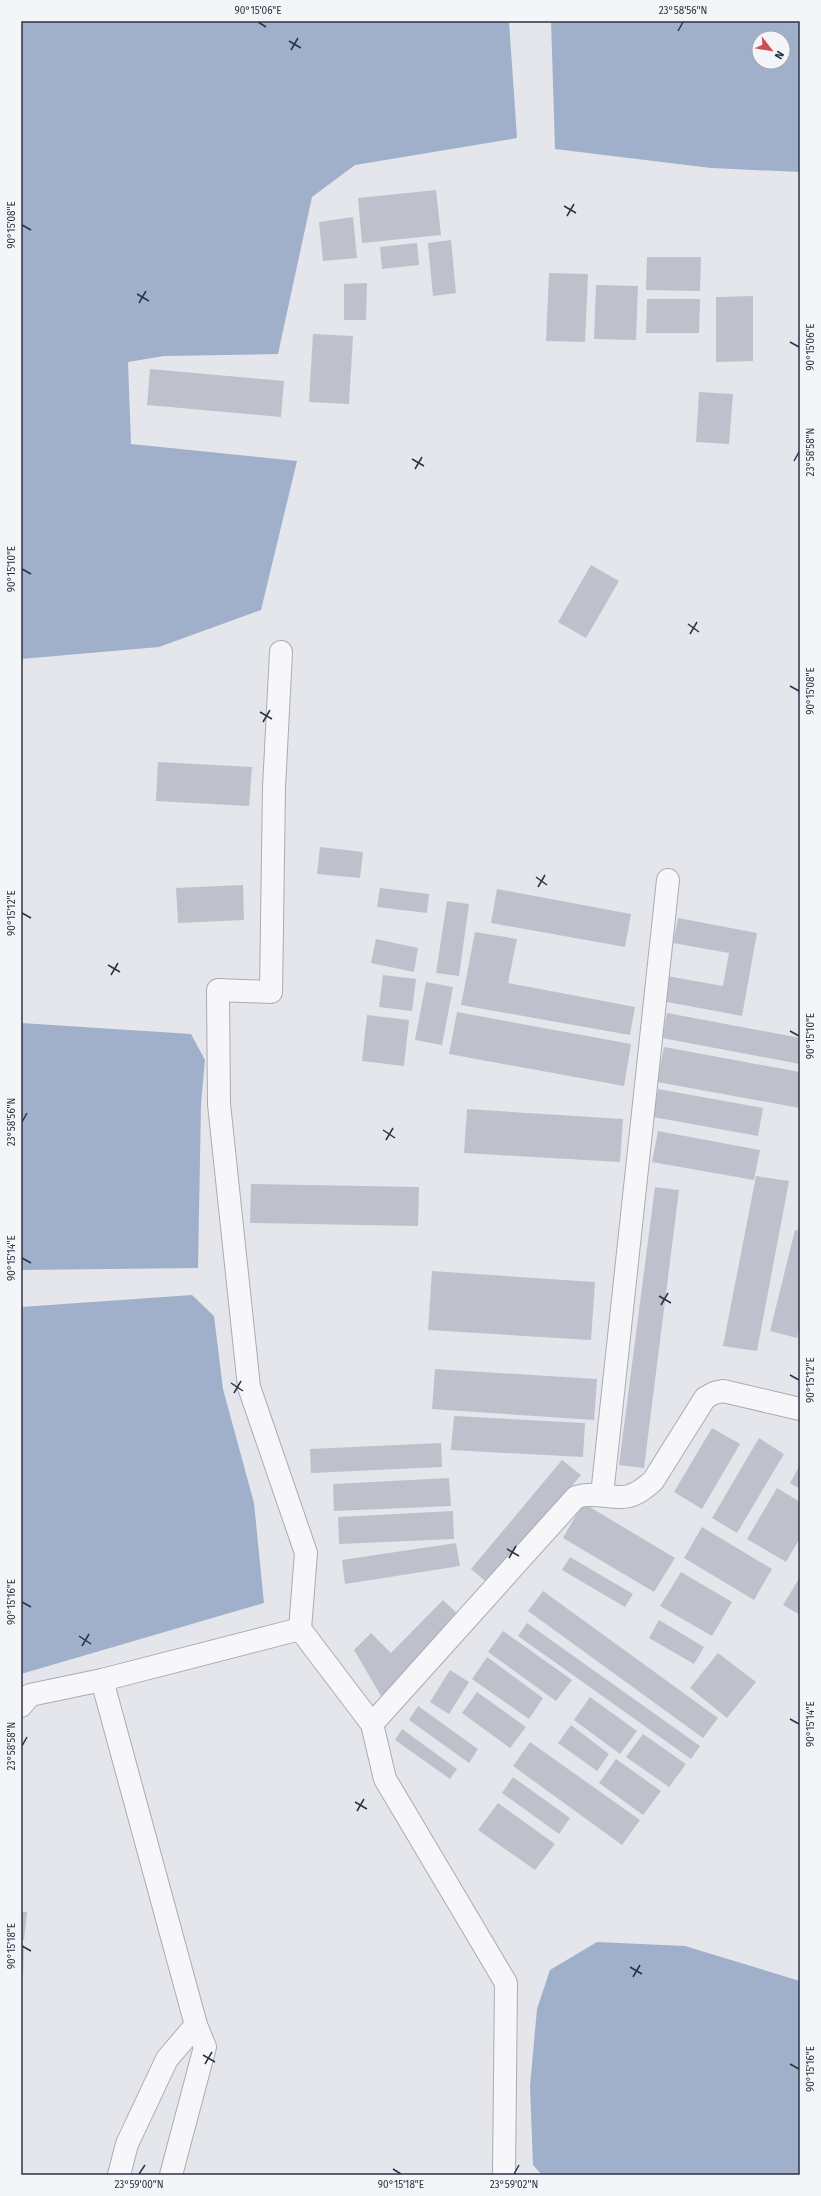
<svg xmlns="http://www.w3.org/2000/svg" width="821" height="2196" font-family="'Fira Sans',sans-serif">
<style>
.water{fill:#a0b0ca;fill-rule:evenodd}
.building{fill:#bec1cb}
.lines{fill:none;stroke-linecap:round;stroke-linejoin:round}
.minor-casing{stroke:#a9acb5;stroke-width:24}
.minor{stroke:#f7f7f9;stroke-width:22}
.ticks{fill:none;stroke:#2c3243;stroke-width:1.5}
.neatline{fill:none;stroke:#2c3243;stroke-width:1.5}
.ticks-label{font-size:10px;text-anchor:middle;fill:#2c3243}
</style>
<rect width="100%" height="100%" fill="#e4e6eb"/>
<!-- water -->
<g class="water">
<path d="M 21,21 L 509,21 L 517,138 L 355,165 L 312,197 L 278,354 L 164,356 L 128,362 L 131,444 L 297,461 L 261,610 L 159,647 L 21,659 Z"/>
<path d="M 551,21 L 800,21 L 800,172 L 711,168 L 555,149 ZM 759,38 L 783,38 L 783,62 L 759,62 Z"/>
<path d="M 21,1023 L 191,1034 L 205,1060 L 201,1104 L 198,1268 L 21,1270 Z"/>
<path d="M 192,1295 L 214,1316 L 223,1389 L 254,1503 L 264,1603 L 21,1674 L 21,1307 Z"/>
<path d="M 597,1942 L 685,1946 L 800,1981 L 800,2175 L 542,2175 L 533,2165 L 530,2086 L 537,2009 L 550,1970 Z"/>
</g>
<!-- building -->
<g class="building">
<path d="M 436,190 L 441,235 L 362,243 L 358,198 Z"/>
<path d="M 353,217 L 357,258 L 323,261 L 319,222 Z"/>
<path d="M 451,240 L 456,293 L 433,296 L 428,243 Z"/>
<path d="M 417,243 L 419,265 L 382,269 L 380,247 Z"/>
<path d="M 647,257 L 701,257 L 700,291 L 646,290 Z"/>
<path d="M 549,273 L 588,274 L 585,342 L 546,341 Z"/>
<path d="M 367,283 L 366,320 L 344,320 L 344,284 Z"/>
<path d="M 596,285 L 638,286 L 636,340 L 594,339 Z"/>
<path d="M 753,296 L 753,361 L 716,362 L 716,297 Z"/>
<path d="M 647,299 L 700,299 L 699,333 L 646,333 Z"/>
<path d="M 313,334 L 353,336 L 349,404 L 309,402 Z"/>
<path d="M 150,369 L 284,381 L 281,417 L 147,405 Z"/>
<path d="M 699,392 L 733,394 L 729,444 L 696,442 Z"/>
<path d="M 591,565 L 619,581 L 586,638 L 558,622 Z"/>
<path d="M 158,762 L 252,767 L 249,806 L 156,801 Z"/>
<path d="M 320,847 L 363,852 L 360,878 L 317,874 Z"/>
<path d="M 243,885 L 244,920 L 178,923 L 176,888 Z"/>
<path d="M 380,888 L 429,894 L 427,913 L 377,907 Z"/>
<path d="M 497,889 L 631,914 L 625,947 L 491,923 Z"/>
<path d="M 447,901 L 469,904 L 459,976 L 436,973 Z"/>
<path d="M 678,918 L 757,933 L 742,1016 L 662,1001 L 667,976 L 723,986 L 729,953 L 673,943 Z"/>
<path d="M 475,932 L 517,939 L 508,983 L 635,1007 L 630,1035 L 461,1005 Z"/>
<path d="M 376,939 L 418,948 L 414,972 L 371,963 Z"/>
<path d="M 383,975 L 416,979 L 412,1011 L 379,1007 Z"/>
<path d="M 426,982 L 453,987 L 442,1045 L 415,1040 Z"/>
<path d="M 457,1012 L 631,1044 L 624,1086 L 449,1054 Z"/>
<path d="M 667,1013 L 800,1038 L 800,1064 L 662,1038 Z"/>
<path d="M 367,1015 L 409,1020 L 404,1066 L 362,1061 Z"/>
<path d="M 664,1047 L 800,1072 L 800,1108 L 657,1082 Z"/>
<path d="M 658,1089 L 763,1108 L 758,1136 L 653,1117 Z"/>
<path d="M 467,1109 L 623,1119 L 620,1162 L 464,1153 Z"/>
<path d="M 658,1131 L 760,1150 L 754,1180 L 652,1162 Z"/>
<path d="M 756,1176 L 789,1181 L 757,1351 L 723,1346 Z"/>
<path d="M 251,1184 L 419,1187 L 418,1226 L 250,1223 Z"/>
<path d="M 655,1187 L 679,1190 L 644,1468 L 619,1465 Z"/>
<path d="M 795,1230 L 800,1231 L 800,1327 L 797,1338 L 770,1331 Z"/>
<path d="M 432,1271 L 595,1282 L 591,1340 L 428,1330 Z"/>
<path d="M 435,1369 L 597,1379 L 594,1420 L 432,1409 Z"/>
<path d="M 454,1416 L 585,1423 L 583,1457 L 451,1450 Z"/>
<path d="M 712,1428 L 740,1444 L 702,1509 L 674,1492 Z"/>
<path d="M 759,1438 L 784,1454 L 737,1533 L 712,1518 Z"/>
<path d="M 441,1443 L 442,1467 L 311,1473 L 310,1449 Z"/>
<path d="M 562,1460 L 581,1475 L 490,1585 L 471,1569 Z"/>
<path d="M 800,1465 L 800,1489 L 790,1483 Z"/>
<path d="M 449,1478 L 451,1506 L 334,1511 L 333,1484 Z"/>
<path d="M 777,1488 L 800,1502 L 800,1538 L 786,1562 L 747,1539 Z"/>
<path d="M 583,1503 L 675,1558 L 654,1592 L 563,1538 Z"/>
<path d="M 453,1511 L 454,1539 L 339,1544 L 338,1517 Z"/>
<path d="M 702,1527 L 772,1569 L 754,1600 L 684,1558 Z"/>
<path d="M 456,1543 L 460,1566 L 345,1584 L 342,1560 Z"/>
<path d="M 570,1557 L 633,1594 L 625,1607 L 562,1570 Z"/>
<path d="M 681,1572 L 732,1602 L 712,1636 L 660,1606 Z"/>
<path d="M 800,1577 L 800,1615 L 783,1605 Z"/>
<path d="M 543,1591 L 718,1718 L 703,1738 L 528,1611 Z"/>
<path d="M 443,1600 L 460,1616 L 381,1696 L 354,1650 L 371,1633 L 391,1653 Z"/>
<path d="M 659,1620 L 704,1647 L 694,1664 L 649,1638 Z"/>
<path d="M 527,1623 L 700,1746 L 691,1759 L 518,1636 Z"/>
<path d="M 503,1631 L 572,1680 L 556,1701 L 488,1652 Z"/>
<path d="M 718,1653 L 756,1682 L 727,1718 L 690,1688 Z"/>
<path d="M 487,1657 L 543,1698 L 529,1719 L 472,1679 Z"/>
<path d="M 450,1670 L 469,1682 L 449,1714 L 430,1702 Z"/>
<path d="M 477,1692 L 526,1727 L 510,1748 L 462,1713 Z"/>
<path d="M 590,1697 L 637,1731 L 620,1754 L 574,1720 Z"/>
<path d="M 418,1706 L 478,1749 L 469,1763 L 409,1720 Z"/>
<path d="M 571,1725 L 609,1754 L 597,1771 L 558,1743 Z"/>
<path d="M 402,1729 L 457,1769 L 450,1779 L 395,1740 Z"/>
<path d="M 643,1734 L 686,1764 L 669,1787 L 626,1757 Z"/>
<path d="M 530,1742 L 640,1820 L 622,1845 L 513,1766 Z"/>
<path d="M 616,1759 L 661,1791 L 643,1815 L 599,1783 Z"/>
<path d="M 513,1777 L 570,1818 L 559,1834 L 502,1793 Z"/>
<path d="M 498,1803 L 555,1844 L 535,1870 L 478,1830 Z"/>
<path d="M 21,1912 L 27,1912 L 24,1940 L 21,1940 Z"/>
<path d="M 21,1945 L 24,1945 L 23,1975 L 21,1975 Z"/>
</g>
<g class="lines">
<!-- minor casing -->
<g class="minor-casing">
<g id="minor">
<path d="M 281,652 L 274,788 L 271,992 L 218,990 L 219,1104 L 249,1387 L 306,1553 L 300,1629 L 372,1724 L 385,1779 L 506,1983 L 504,2175"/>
<path d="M 602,1495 L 668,880"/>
<path d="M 102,1680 L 196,2025 L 205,2047 L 171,2175"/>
<path d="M 21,1706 L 30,1695 L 102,1680 L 300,1629"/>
<path d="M 372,1724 L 576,1497 C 596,1491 614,1500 629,1496 C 638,1494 646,1487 653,1481 L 705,1398 L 714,1393 L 723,1391 L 736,1394 L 800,1409"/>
<path d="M 119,2175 L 127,2144 L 167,2059 L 196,2025"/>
</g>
</g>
<!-- minor -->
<use href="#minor" class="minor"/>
</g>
<!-- ticks -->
<path class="ticks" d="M 258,22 L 266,27M 678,31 L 683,22M 289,41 L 301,48M 291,50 L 298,38M 564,206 L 576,213M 567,216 L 574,204M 22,225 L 31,230M 137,294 L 149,301M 139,303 L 146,291M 790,342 L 799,347M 412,459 L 424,466M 794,461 L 799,452M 415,469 L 422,457M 22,569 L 31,574M 688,624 L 699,632M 690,634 L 697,622M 790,686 L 799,691M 260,712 L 272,719M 263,722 L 270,710M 536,877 L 547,885M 538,887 L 545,875M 22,913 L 31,918M 108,965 L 120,972M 111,975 L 118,963M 790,1031 L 799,1036M 22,1122 L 27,1113M 383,1130 L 395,1138M 386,1140 L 393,1128M 22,1258 L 31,1263M 659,1296 L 671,1303M 661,1305 L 668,1293M 790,1375 L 799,1380M 231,1383 L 243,1391M 234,1393 L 241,1381M 507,1549 L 519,1556M 509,1558 L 516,1546M 22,1602 L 31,1607M 79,1636 L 91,1644M 82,1646 L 89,1634M 790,1719 L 799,1724M 22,1746 L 27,1737M 355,1802 L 367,1809M 357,1811 L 364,1799M 22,1946 L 31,1951M 630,1967 L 642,1974M 633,1977 L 640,1965M 203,2055 L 215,2062M 205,2064 L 212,2052M 790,2064 L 799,2069M 393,2169 L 401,2174M 139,2174 L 145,2165M 514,2174 L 519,2165"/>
<!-- border -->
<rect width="821" height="2196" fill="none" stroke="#f4f5f8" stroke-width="44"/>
<!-- north arrow -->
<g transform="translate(771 50) rotate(121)"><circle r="19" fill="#f4f5f8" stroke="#a4a7b0"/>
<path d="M0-3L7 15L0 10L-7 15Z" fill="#cc4d53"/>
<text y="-6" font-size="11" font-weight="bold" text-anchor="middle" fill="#2c3243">N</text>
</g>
<rect x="22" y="22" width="777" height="2152" class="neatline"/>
<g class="ticks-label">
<text x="258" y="14">90°15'06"E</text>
<text x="683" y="14">23°58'56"N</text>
<text transform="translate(11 225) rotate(-90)" y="4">90°15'08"E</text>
<text transform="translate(810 347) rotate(-90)" y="4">90°15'06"E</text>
<text transform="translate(810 452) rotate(-90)" y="4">23°58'58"N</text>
<text transform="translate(11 569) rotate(-90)" y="4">90°15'10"E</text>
<text transform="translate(810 691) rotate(-90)" y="4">90°15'08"E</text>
<text transform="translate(11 913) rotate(-90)" y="4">90°15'12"E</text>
<text transform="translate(810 1036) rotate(-90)" y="4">90°15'10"E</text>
<text transform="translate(11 1122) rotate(-90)" y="4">23°58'56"N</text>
<text transform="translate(11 1258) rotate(-90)" y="4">90°15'14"E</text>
<text transform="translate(810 1380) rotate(-90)" y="4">90°15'12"E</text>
<text transform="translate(11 1602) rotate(-90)" y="4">90°15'16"E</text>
<text transform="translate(810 1724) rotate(-90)" y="4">90°15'14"E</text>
<text transform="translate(11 1746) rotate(-90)" y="4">23°58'58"N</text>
<text transform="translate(11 1946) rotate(-90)" y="4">90°15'18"E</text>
<text transform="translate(810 2069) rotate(-90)" y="4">90°15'16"E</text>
<text x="139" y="2188">23°59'00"N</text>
<text x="401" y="2188">90°15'18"E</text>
<text x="514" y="2188">23°59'02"N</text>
</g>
</svg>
